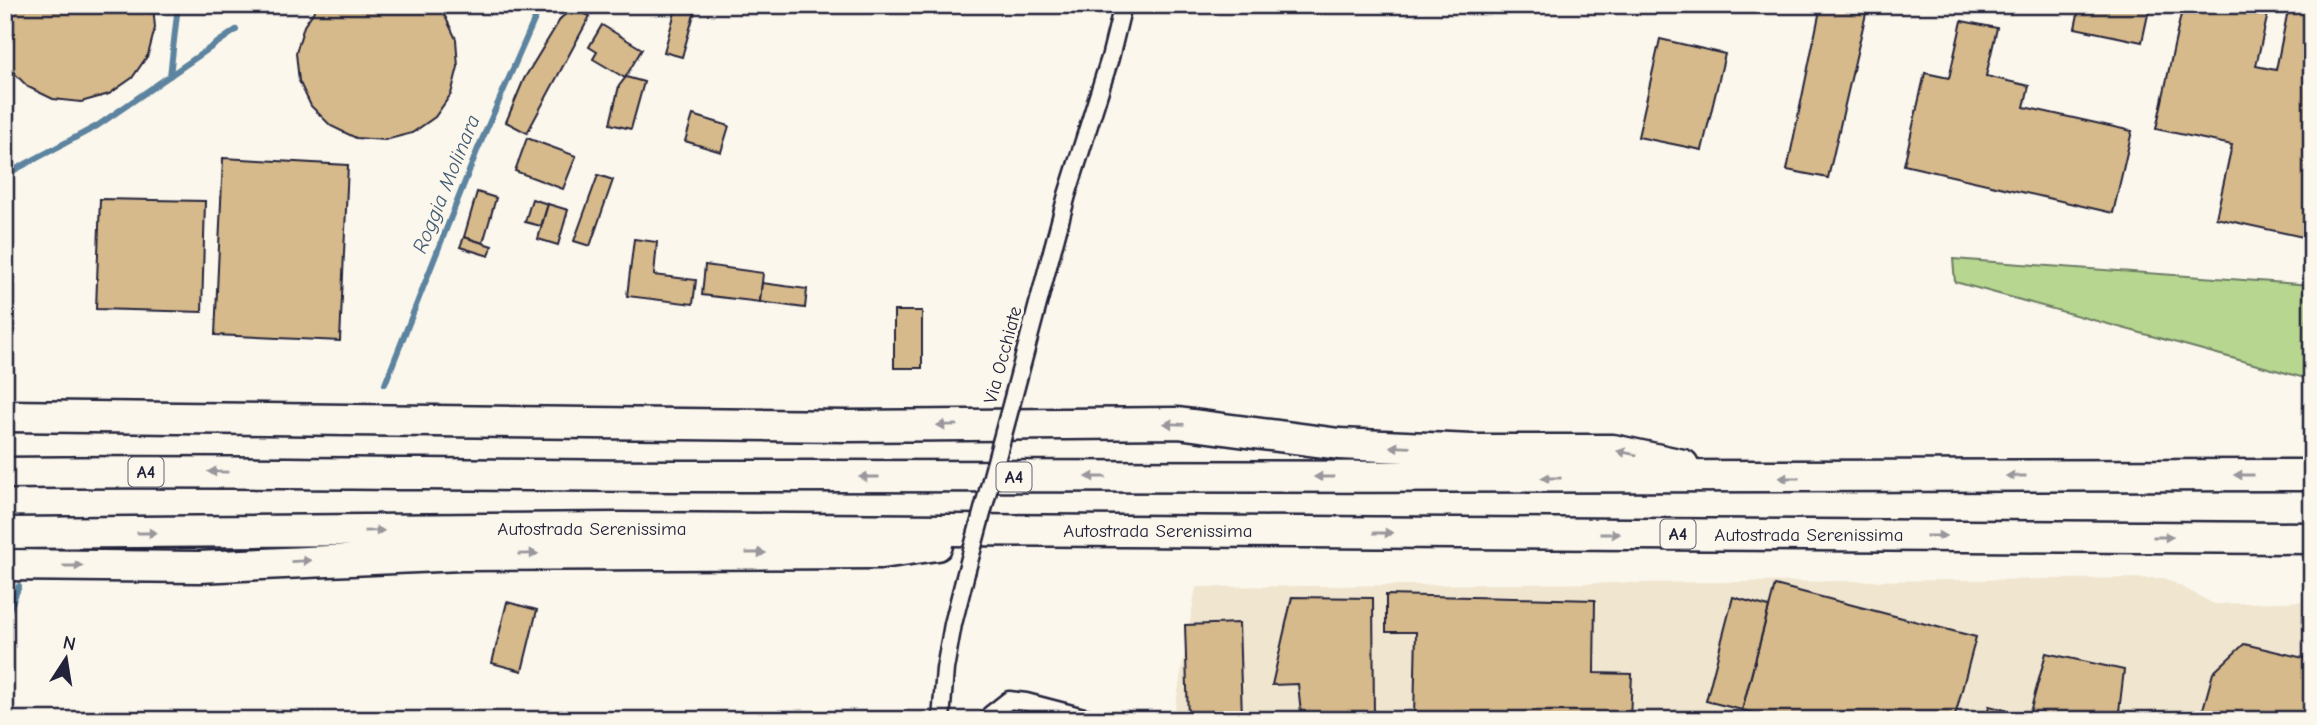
<svg xmlns="http://www.w3.org/2000/svg" width="2317" height="725" font-family="'Comic Neue',sans-serif">
<style>
.built{fill:#f0e5cf}
.green{fill:#b7d68f;stroke:#6c7c65;stroke-width:2}
.lines{fill:none;stroke-linecap:round;stroke-linejoin:round}
.stream{stroke:#5b839f;stroke-width:6}
.building{fill:#d6ba8b;stroke:#22223b;stroke-width:2}
.minor-casing{stroke:#22223b;stroke-width:21}
.motorway-casing{stroke:#22223b;stroke-width:35}
.minor{stroke:#fbf7ec;stroke-width:16}
.motorway{stroke:#fbf7ec;stroke-width:30}
.minor-bridge-casing{stroke:#22223b;stroke-width:21;stroke-linecap:butt}
.minor-bridge{stroke:#fbf7ec;stroke-width:16}
.oneway{fill:#99979c}
.labels{text-anchor:middle;dominant-baseline:central;stroke-width:6;stroke-linejoin:round;paint-order:stroke}
.shield{fill:#fbf7ec;stroke:#636270;stroke-width:2}
.shield-label{font-size:18px;font-weight:bold;fill:#22223b}
.street-label{font-size:19px;fill:#22223b;stroke:#fbf7ec}
.water-label{font-size:21px;font-style:italic;fill:#435b75;stroke:#fbf7ec}
</style>
<rect width="100%" height="100%" fill="#fbf7ec"/>
<filter id="ink" filterUnits="userSpaceOnUse"><feTurbulence type="fractalNoise" baseFrequency=".0143" numOctaves="2"/><feDisplacementMap in="SourceGraphic" scale="14" xChannelSelector="R" yChannelSelector="G"/><feConvolveMatrix kernelMatrix="1 2 1 2 8 2 1 2 1" color-interpolation-filters="sRGB"/></filter>
<g filter="url(#ink)">
<!-- built -->
<path class="built" d="M 2165,578 L 2214,604 L 2312,601 L 2312,720 L 1173,720 L 1196,587 Z"/>
<!-- green -->
<path class="green" d="M 1953,259 L 2312,285 L 2312,380 L 1955,282 Z"/>
<g class="lines">
<!-- stream -->
<g class="stream">
<path d="M 170,76 L 177,14"/>
<path d="M 5,175 L 97,126 L 236,30"/>
<path d="M 385,384 L 477,151 L 536,16 L 550,5"/>
<path d="M 5,620 L 19,586"/>
</g>
</g>
<!-- building -->
<g class="building">
<path d="M 5,5 L 153,5 L 155,28 L 148,55 L 132,78 L 109,94 L 81,102 L 53,99 L 28,87 L 8,67 L 5,62 Z"/>
<path d="M 318,5 L 435,5 L 444,14 L 456,39 L 458,67 L 451,94 L 435,117 L 412,133 L 385,140 L 356,138 L 331,126 L 311,106 L 299,81 L 296,53 L 304,26 Z"/>
<path d="M 677,5 L 696,7 L 682,57 L 664,52 Z"/>
<path d="M 1821,5 L 1868,5 L 1828,178 L 1787,170 Z"/>
<path d="M 2080,5 L 2150,5 L 2142,42 L 2075,28 Z"/>
<path d="M 2183,5 L 2253,5 L 2269,9 L 2256,66 L 2276,70 L 2289,5 L 2312,5 L 2312,239 L 2216,218 L 2232,145 L 2156,129 Z"/>
<path d="M 572,9 L 590,16 L 527,133 L 506,122 L 524,79 L 561,18 Z"/>
<path d="M 1962,21 L 1997,28 L 1986,76 L 2029,86 L 2024,107 L 2132,131 L 2113,213 L 1904,165 L 1925,73 L 1949,78 Z"/>
<path d="M 602,25 L 642,49 L 625,78 L 593,59 L 597,52 L 589,47 Z"/>
<path d="M 1660,39 L 1725,54 L 1702,150 L 1638,137 Z"/>
<path d="M 626,77 L 644,82 L 631,129 L 610,124 L 619,86 Z"/>
<path d="M 693,115 L 729,126 L 721,152 L 685,141 Z"/>
<path d="M 527,138 L 576,156 L 563,189 L 515,171 Z"/>
<path d="M 223,158 L 348,165 L 340,341 L 215,335 Z"/>
<path d="M 598,175 L 613,180 L 590,246 L 574,241 Z"/>
<path d="M 477,192 L 496,198 L 483,243 L 464,237 Z"/>
<path d="M 100,199 L 205,201 L 202,312 L 96,309 Z"/>
<path d="M 532,199 L 548,204 L 541,226 L 525,222 Z"/>
<path d="M 548,204 L 568,210 L 558,245 L 538,239 Z"/>
<path d="M 464,237 L 492,246 L 489,256 L 460,247 Z"/>
<path d="M 634,239 L 657,242 L 654,275 L 696,280 L 693,304 L 627,296 Z"/>
<path d="M 705,265 L 763,273 L 760,302 L 702,295 Z"/>
<path d="M 762,283 L 807,289 L 805,308 L 760,302 Z"/>
<rect x="894" y="311" width="28" height="57"/>
<path d="M 1775,585 L 1976,637 L 1954,720 L 1779,720 L 1742,710 Z"/>
<path d="M 1386,595 L 1595,600 L 1594,673 L 1632,674 L 1630,720 L 1414,717 L 1416,632 L 1386,632 Z"/>
<path d="M 1292,597 L 1373,598 L 1374,716 L 1301,713 L 1298,684 L 1272,685 Z"/>
<path d="M 1733,597 L 1769,607 L 1742,710 L 1706,701 Z"/>
<path d="M 507,602 L 537,610 L 522,671 L 492,663 Z"/>
<path d="M 1239,623 L 1242,718 L 1188,719 L 1185,625 Z"/>
<path d="M 2244,644 L 2312,660 L 2312,720 L 2200,720 L 2213,673 Z"/>
<path d="M 2046,653 L 2124,670 L 2118,720 L 1985,720 L 1989,706 L 2029,716 Z"/>
</g>
<g class="lines">
<!-- minor casing -->
<g class="minor-casing">
<g id="minor">
<path d="M 1014,394 L 1067,195 L 1110,58 L 1123,5"/>
<path d="M 941,720 L 945,669 L 953,624 L 966,573"/>
<path d="M 989,720 L 990,715 L 1009,700 L 1026,702 L 1095,720"/>
</g>
</g>
<!-- motorway casing -->
<g class="motorway-casing">
<g id="motorway">
<path d="M 5,416 L 847,426 L 1178,423 L 1339,444 L 1472,450 L 1613,450 L 1683,465"/>
<path d="M 5,473 C 237,470 469,476 701,476 C 1238,477 1775,477 2312,475"/>
<path d="M 5,533 L 617,528 L 2312,538"/>
<path d="M 5,565 L 199,567 L 461,555 L 882,553 L 937,545"/>
</g>
</g>
<!-- minor -->
<use href="#minor" class="minor"/>
<!-- motorway -->
<use href="#motorway" class="motorway"/>
<!-- minor-bridge casing -->
<g class="minor-bridge-casing">
<path id="minor-bridge" d="M 966,573 L 1014,394"/>
</g>
<!-- minor-bridge -->
<use href="#minor-bridge" class="minor-bridge"/>
</g>
<!-- one-way arrows -->
<defs><path id="oneway-solid" d="M-6-.8H1V-3.2L6.5 0L1 3.2V.8H-6Z" transform="scale(1.75)"/></defs>
<g class="oneway">
<use href="#oneway-solid" transform="translate(1174 424) rotate(-178)"/>
<use href="#oneway-solid" transform="translate(947 425) rotate(179)"/>
<use href="#oneway-solid" transform="translate(1400 447) rotate(-178)"/>
<use href="#oneway-solid" transform="translate(1627 453) rotate(-168)"/>
<use href="#oneway-solid" transform="translate(218 472) rotate(-179)"/>
<use href="#oneway-solid" transform="translate(2244 475) rotate(180)"/>
<use href="#oneway-solid" transform="translate(2016 476) rotate(180)"/>
<use href="#oneway-solid" transform="translate(869 477) rotate(-180)"/>
<use href="#oneway-solid" transform="translate(1096 477) rotate(-180)"/>
<use href="#oneway-solid" transform="translate(1324 477) rotate(-180)"/>
<use href="#oneway-solid" transform="translate(1551 478) rotate(-180)"/>
<use href="#oneway-solid" transform="translate(1789 478) rotate(180)"/>
<use href="#oneway-solid" transform="translate(374 531) rotate(-1)"/>
<use href="#oneway-solid" transform="translate(147 533)"/>
<use href="#oneway-solid" transform="translate(1383 533)"/>
<use href="#oneway-solid" transform="translate(1610 534)"/>
<use href="#oneway-solid" transform="translate(1936 536)"/>
<use href="#oneway-solid" transform="translate(2163 537)"/>
<use href="#oneway-solid" transform="translate(756 553)"/>
<use href="#oneway-solid" transform="translate(528 554) rotate(-1)"/>
<use href="#oneway-solid" transform="translate(301 561) rotate(-3)"/>
<use href="#oneway-solid" transform="translate(73 566)"/>
</g>
</g>
<g class="labels">
<!-- shield labels -->
<g class="shield">
<rect x="128.5" y="457.5" width="35" height="29" rx="5"/>
<rect x="996.5" y="462.5" width="35" height="29" rx="5"/>
<rect x="1660.5" y="519.5" width="35" height="29" rx="5"/>
</g>
<g class="shield-label">
<text x="146" y="472">A4</text>
<text x="1014" y="477">A4</text>
<text x="1678" y="534">A4</text>
</g>
<!-- street labels -->
<g class="street-label">
<text transform="translate(1003 355) rotate(-75)">Via Occhiate</text>
<text x="592" y="529">Autostrada Serenissima</text>
<text x="1158" y="531">Autostrada Serenissima</text>
<text x="1809" y="535">Autostrada Serenissima</text>
</g>
<!-- water labels -->
<g class="water-label">
<text transform="translate(446 184) rotate(-68)">Roggia Molinara</text>
</g>
</g>
<!-- margin -->
<rect width="2317" height="725" fill="none" stroke="#fbf7ec" stroke-width="28"/>
<rect x="14" y="14" width="2289" height="697" fill="none" stroke="#22223b" stroke-width="2.5" filter="url(#ink)"/>
<!-- north arrow -->
<g transform="translate(66 659) rotate(12)" stroke="#fbf7ec" stroke-width="5" paint-order="stroke">
<path d="M0-5L12 26L0 18L-12 26Z" fill="#22223b"/>
<text y="-10" font-size="19" font-weight="bold" text-anchor="middle" fill="#22223b">N</text>
</g>
</svg>
